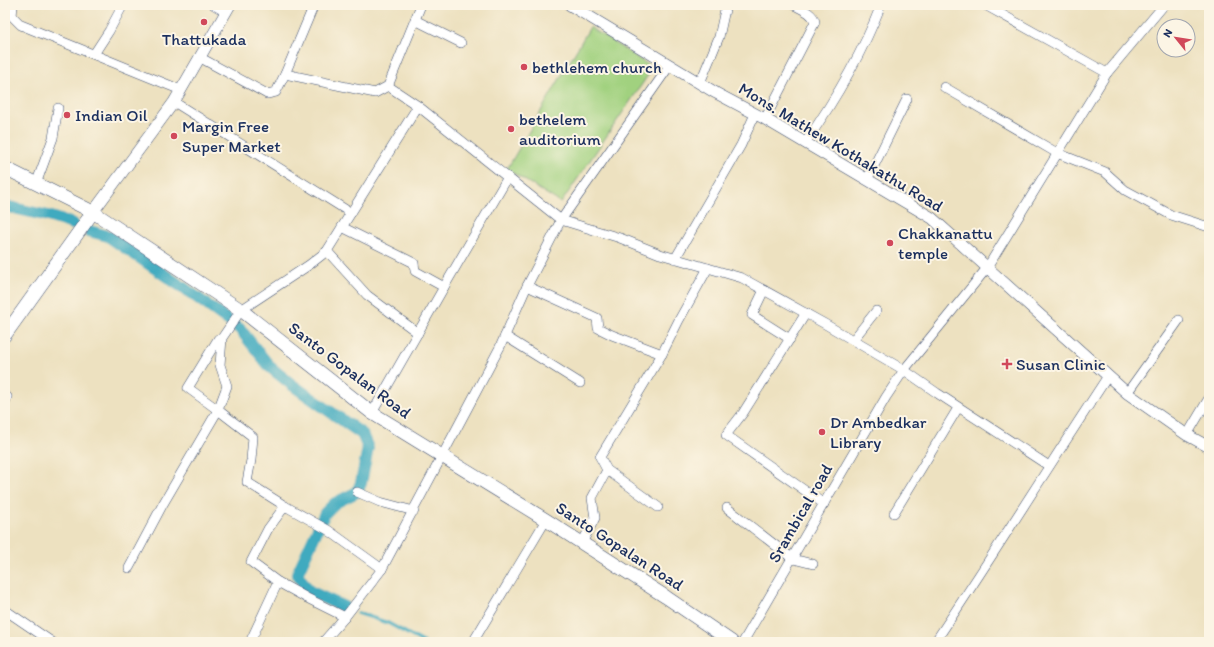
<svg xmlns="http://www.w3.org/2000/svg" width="1214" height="647" font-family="Itim,sans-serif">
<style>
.green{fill:#a1d17f;stroke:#5e806e}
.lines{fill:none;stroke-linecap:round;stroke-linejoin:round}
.stream{stroke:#3faabf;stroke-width:3.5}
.canal{stroke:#3faabf;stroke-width:12}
.minor-casing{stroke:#3a4a6d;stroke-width:10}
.tertiary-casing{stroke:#3a4a6d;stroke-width:12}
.secondary-casing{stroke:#3a4a6d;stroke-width:14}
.minor{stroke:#fff;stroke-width:9}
.tertiary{stroke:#fff;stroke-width:11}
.secondary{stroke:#fff;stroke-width:13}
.poi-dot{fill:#d1495b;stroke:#fcf5e5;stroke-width:1.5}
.labels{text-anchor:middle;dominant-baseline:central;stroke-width:4;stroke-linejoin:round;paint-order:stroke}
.poi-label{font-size:17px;fill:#1b2f5e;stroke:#fcf5e5;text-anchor:start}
.street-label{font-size:17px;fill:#1b2f5e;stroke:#fcf5e5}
</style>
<rect width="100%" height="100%" fill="#fcf5e5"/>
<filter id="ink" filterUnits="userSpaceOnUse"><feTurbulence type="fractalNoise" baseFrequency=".025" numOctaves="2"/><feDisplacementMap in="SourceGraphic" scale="8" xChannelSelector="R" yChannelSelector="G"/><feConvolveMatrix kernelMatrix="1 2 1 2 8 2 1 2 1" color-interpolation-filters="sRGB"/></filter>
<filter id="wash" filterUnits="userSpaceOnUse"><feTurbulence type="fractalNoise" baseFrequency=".012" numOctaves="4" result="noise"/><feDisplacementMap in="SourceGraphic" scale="16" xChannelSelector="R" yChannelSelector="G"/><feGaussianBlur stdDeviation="0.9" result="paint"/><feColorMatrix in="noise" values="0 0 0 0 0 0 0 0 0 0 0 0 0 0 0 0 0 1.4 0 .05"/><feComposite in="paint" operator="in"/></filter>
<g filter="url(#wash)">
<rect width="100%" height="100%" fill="#ede1c0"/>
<!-- green -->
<path class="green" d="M 590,27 L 653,68 L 561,203 L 507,169 Z"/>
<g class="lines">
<!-- stream -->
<path class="stream" d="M 358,613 L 388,623 L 423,642"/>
<!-- canal -->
<g class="canal">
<path d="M 5,206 L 48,216 L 73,224"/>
<path d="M 89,231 L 108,236 L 188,291 L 240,329 L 270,367 L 291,384 L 362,434 L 368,448 L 361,483 L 357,492 L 335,503 L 325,513 L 297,574 L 309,591 L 344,607"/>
</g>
</g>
</g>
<g filter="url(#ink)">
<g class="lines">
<!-- minor casing -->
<g class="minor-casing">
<g id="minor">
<path d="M 13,5 L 12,16 L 21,25 L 181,90"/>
<path d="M 214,5 L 226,12"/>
<path d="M 985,5 L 1107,73"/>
<path d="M 415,20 L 461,43"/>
<path d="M 94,54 L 109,31 L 123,5"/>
<path d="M 199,57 L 267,94 L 276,92 L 285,74 L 375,93 L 388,86 L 421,5"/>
<path d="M 285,74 L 314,5"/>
<path d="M 700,83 L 719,37 L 726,5"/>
<path d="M 388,86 L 418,106 L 561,220 L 620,238 L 660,254 L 742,278 L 825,324 L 904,370 L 937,393 L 1049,466"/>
<path d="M 944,87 L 1057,153 L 1105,172 L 1125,190 L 1171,215 L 1209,227"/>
<path d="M 174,102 L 351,213"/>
<path d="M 765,119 L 815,22 C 813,13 802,9 794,5"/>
<path d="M 805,143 C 835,100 862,54 881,5"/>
<path d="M 867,180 L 907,99"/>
<path d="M 36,184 L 53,138 L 58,108"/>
<path d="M 342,227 L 414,263 L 415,271 L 444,287 L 508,177"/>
<path d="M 327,251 L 367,295 L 418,333"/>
<path d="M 675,259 L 741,145 L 755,114"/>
<path d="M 527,286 L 597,318 L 598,328 L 612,335 L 662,354"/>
<path d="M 764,290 L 752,315 L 790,339"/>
<path d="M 806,313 L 743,413 L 726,435 L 824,504"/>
<path d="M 505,336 L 580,383"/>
<path d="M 853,340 L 876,311"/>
<path d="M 1127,393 L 1179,320"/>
<path d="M 5,396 L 7,397 L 5,402"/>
<path d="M 372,413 L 444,287"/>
<path d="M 1187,435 L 1209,398"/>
<path d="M 607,470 L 658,507"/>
<path d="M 357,492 L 380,502 L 414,511"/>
<path d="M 285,506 L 268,529 L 251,562 L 278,582 L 307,598 L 345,617"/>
<path d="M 727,508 L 793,559 L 813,564"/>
<path d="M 894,513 L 958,408"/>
<path d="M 582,543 L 595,518 L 592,498 L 607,470 L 600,457 L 662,354 L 679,320 L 708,268"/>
<path d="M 129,568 L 163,504 L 218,410 L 188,388 L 218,339"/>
<path d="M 382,569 L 328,530 L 285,506 L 247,482 L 251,460 L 253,437 L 218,410 L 227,386 L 220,365 L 222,338 L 241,310 L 309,265 L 327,251 L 418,106"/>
<path d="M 5,610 L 52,642"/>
<path d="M 250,642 L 278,582"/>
<path d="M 323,642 L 345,617 L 382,569 L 500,347 L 527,286 L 561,220 L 670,65"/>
<path d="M 473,642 L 546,520"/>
<path d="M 743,642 L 886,397 L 904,370 L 987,268 L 1107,73 L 1164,5"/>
<path d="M 935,642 C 994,554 1050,464 1108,376"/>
</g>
</g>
<!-- tertiary casing -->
<g class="tertiary-casing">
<g id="tertiary">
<path d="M 570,5 L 716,93 L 765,119 L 932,218 L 1127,393 L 1187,435 L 1209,447"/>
<path d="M 93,212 L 174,102 L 230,5"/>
</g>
</g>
<!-- secondary casing -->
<g class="secondary-casing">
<g id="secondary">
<path d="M 5,168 L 93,212 L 241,310 L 372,413 L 546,520 L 666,597 L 732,642"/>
<path d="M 5,335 L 93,212"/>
</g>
</g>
<!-- minor -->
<use href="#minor" class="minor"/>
<!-- tertiary -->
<use href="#tertiary" class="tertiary"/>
<!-- secondary -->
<use href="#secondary" class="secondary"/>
</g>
</g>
<!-- markers -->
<g class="poi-dot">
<circle cx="204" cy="22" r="4"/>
<circle cx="524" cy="67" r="4"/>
<circle cx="67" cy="115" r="4"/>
<circle cx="511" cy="129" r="4"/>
<circle cx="174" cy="136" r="4"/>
<circle cx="890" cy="243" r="4"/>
<path d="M1005 358h4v4h4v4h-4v4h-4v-4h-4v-4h4z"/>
<circle cx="822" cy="432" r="4"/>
</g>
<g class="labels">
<!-- poi labels -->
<g class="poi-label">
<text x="204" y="39" text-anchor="middle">Thattukada</text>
<text x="532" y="67">bethlehem church</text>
<text x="75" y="115">Indian Oil</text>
<text x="519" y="119">bethelem<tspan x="519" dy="20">auditorium</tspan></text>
<text x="182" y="126">Margin Free<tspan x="182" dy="20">Super Market</tspan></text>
<text x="898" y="233">Chakkanattu<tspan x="898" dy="20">temple</tspan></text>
<text x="1016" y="364">Susan Clinic</text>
<text x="830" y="422">Dr Ambedkar<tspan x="830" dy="20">Library</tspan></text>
</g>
<!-- street labels -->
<g class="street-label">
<text transform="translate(841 147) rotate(31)">Mons. Mathew Kothakathu Road</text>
<text transform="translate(350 370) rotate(37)">Santo Gopalan Road</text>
<text transform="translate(800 513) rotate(-60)">Srambical road</text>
<text transform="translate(620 546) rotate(33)">Santo Gopalan Road</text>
</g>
</g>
<!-- margin -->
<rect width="1214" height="647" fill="none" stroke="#fcf5e5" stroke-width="20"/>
<!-- north arrow -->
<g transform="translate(1176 38) rotate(300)"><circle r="19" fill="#fcf5e5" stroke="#a2a6af"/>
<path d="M0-3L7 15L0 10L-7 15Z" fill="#d1495b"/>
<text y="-6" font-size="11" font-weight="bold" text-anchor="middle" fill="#1b2f5e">N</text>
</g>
</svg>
